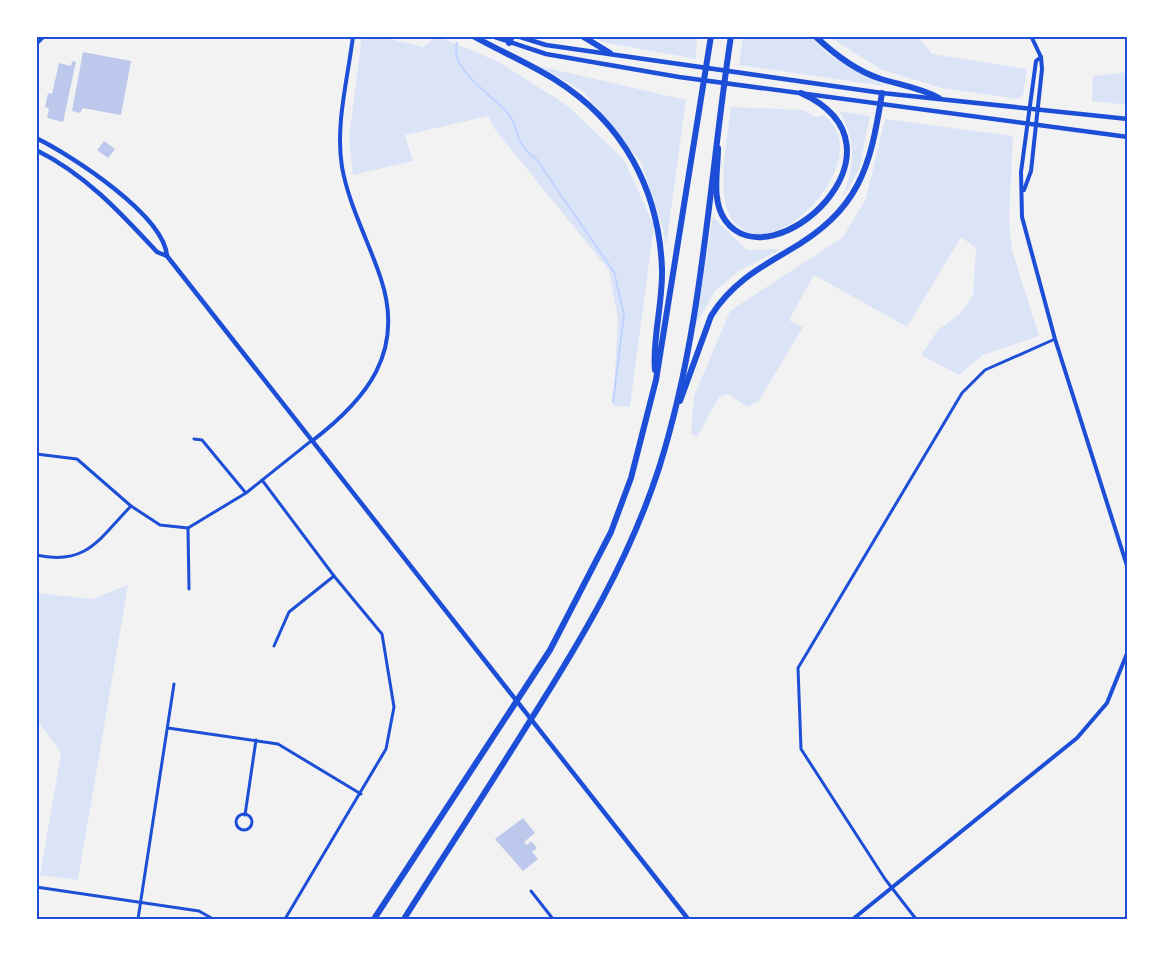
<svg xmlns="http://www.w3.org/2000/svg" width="1164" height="955" font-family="Mulish,sans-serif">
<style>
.green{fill:#dbe4f7}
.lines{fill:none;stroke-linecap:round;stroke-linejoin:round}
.stream{stroke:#bfd3fe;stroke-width:2}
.building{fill:#bdc9ec}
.minor{stroke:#1d4ed8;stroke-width:3}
.tertiary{stroke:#1d4ed8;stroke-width:4}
.secondary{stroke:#1d4ed8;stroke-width:4.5}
.motorway{stroke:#1d4ed8;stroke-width:6}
.neatline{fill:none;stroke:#1d4ed8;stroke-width:2}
</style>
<rect width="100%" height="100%" fill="#f2f2f2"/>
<!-- green -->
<g class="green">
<path d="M 362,36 L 378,36 L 423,47 L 437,36 L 499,62 L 568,106 L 624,160 L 654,225 L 630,407 L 613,406 L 618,320 L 609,270 L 496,131 L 488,116 L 405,135 L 413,161 L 353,175 L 349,138 Z"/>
<path d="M 590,36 L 697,36 L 696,59 L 602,42 Z"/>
<path d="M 743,36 L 809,36 L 828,54 L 885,86 L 739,65 Z"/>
<path d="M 828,36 L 917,36 L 932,54 L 1027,69 L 1023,95 L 1018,99 L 941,88 L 880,69 Z"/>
<path d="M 539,66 L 686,100 L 666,246 L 663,229 L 641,162 L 584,92 Z"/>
<path d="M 1128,72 L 1128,105 L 1092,101 L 1093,76 Z"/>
<path d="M 731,107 L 803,110 L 815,117 L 823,115 C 883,156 767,280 730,216 C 716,192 728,135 731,107 Z"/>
<path d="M 839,111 L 870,116 L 859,170 L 842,199 C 855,164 857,144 839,111 Z"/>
<path d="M 885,119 L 1013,136 L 1009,221 L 1012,250 L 1039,336 L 983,355 L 959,375 L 921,355 L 938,330 L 960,314 L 973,295 L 976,248 L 961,237 L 907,327 L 814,275 L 789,320 L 803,327 L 758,402 L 747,407 L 728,394 L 719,397 L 697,437 L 691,433 L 694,396 L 730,311 L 843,237 L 866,199 Z"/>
<path d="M 713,217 L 747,250 L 782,249 L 740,270 L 715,291 L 694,327 Z"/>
<path d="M 128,585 L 78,880 L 40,875 L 61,753 L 36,718 L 36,593 L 92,599 Z"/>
</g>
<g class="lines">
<!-- stream -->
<path class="stream" d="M 457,43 C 448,71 496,96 510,116 C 515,124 517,134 521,143 C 524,149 531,155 537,160 L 614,272 L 624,315 L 613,402"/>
</g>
<!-- building -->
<g class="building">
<path d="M 83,52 L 131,61 L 121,115 L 83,108 L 80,113 L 72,111 Z"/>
<path d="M 72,61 L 76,62 L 63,122 L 47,118 L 49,108 L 45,107 L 48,93 L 52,94 L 59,63 L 71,66 Z"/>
<path d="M 104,141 L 115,149 L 108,158 L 97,150 Z"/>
<path d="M 523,818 L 535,833 L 524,842 L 527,845 L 531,841 L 537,848 L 532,852 L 538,859 L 523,871 L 495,839 Z"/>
</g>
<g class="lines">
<!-- minor -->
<g class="minor">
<path d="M 194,439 L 202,440 L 245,492"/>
<path d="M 36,454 L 77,459 L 131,506 L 160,525 L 188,528 L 246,493 L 311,441"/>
<path d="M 262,480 L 334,576 L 382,634 L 394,707 L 386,749 L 285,919"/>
<path d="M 188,528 L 189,589"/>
<path d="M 36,555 C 87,566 99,539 131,506"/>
<path d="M 274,646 L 289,612 L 334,576"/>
<path d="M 168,728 L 278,744 L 361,794"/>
<circle cx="244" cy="822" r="8"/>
<path d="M 245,815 L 256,740"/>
<path d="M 36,887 L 199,911 L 213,919"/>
<path d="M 531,891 L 553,919"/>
<path d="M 138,919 L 174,684"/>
<path d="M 916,919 L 885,879 L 801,749 L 798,668 L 962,393 L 985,370 L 1055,339"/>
</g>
<!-- tertiary -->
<g class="tertiary">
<path d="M 36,44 L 44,36"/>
<path d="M 1041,57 L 1036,61 L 1021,172 L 1022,217 L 1055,339 L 1128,569"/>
<path d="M 1024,190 L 1031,171 L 1042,69 L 1041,57 L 1031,36"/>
<path d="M 312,441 C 367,399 405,352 381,279 C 369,242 349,206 342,167 C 335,125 348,78 353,36"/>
<path d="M 853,919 L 1077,738 L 1107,703 L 1128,651"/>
</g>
<!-- secondary -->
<g class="secondary">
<path d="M 492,36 L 546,54 L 679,77 L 1128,137"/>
<path d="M 517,36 L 546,45 L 882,93 L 1128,119"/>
<path d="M 36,138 C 71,155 164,215 167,256"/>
<path d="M 36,150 C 85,174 120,212 157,252 L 167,256 L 688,919"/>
</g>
<!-- motorway -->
<g class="motorway">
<path d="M 473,36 C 500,51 528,63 554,79 C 623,122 659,189 662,269 C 663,303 652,340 655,370"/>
<path d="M 582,36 L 610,53"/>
<path d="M 815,36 C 834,54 856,71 881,79 C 901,85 921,88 939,98"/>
<path d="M 509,43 L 512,36"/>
<path d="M 718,148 C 718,171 711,200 725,220 C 771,285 922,148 801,93"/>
<path d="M 680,401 L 711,316 C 730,285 757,269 788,251 C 859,210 870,170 882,93"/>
<path d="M 374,919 L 550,650 L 611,532 L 631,478 L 656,380 L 711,36"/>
<path d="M 404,919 C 445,854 487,790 528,724 C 580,642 629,561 659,468 C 703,329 709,179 731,36"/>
</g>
</g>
<!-- border -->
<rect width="1164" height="955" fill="none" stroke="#ffffff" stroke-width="75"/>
<rect x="38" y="38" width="1088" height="880" class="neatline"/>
</svg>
